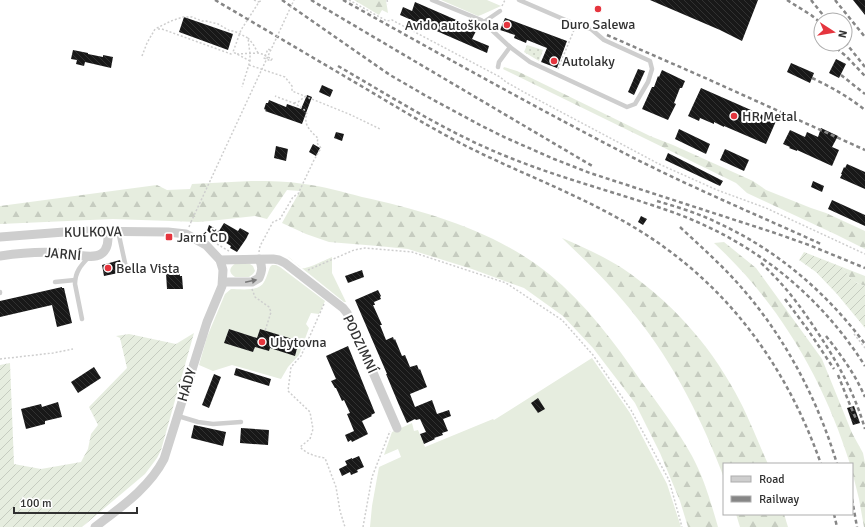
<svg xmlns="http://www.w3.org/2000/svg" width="865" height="527" font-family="Signika,sans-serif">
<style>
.grass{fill:#e6eddf;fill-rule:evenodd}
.forest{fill:url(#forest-firs)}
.park{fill:url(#park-dots)}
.garden{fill:url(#garden-furrows)}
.building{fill:url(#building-back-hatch)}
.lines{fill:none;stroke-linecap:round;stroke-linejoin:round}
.path{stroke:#cecece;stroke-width:1.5;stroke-dasharray:2 2;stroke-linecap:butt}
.lane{stroke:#cecece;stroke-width:4.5}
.street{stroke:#cecece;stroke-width:9}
.rail{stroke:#868686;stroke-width:2.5;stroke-dasharray:4 3;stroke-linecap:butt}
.path-bridge{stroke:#cecece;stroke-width:1.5;stroke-dasharray:2 2;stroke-linecap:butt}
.oneway{fill:#787878}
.poi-dot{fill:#e5353e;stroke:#fff;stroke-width:1.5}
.labels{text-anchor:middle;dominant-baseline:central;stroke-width:4;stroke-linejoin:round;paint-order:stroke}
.poi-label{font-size:14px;fill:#313131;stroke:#fff;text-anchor:start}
.street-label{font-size:14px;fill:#313131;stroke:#fff}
</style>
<defs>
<pattern id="forest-firs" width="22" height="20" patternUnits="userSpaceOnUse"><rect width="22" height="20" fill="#e6eddf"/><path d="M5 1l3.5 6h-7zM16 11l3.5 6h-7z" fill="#c6ccc0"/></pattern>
<pattern id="park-dots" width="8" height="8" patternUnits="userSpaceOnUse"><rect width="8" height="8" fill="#e6eddf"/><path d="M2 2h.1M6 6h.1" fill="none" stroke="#c6ccc0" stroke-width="1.8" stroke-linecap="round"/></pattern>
<pattern id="garden-furrows" width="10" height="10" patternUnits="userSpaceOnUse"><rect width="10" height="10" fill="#e6eddf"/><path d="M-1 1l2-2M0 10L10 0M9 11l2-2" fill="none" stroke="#c6ccc0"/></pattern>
<pattern id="building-back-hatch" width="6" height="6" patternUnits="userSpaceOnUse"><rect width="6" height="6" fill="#181818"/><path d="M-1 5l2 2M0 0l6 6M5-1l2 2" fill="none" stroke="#313131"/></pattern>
</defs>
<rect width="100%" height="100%" fill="#fff"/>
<!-- grass -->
<g class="grass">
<path d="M 441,0 L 487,0 L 501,6 L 481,15 L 478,16 Z"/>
<path d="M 287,256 C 292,259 298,266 302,268 C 306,270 327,259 332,257 L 332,273 L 346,302 L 344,302 Z"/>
<path d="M 236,263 L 250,264 L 253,266 L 255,271 L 253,274 L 249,277 L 235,277 C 228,272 229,268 236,263 Z"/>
<path d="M 272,265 L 276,265 L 280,267 L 325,301 L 319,314 L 311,313 L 306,324 L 309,328 L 299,355 L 288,367 L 281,379 L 232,365 L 213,371 L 199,365 L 207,337 L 225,294 L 231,289 C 240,289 259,292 264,282 C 267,277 268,272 270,267 ZM 229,329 L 257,338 L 260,329 L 299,342 L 295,355 L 270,348 L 269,351 L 255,347 L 253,352 L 225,342 Z"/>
<path d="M 592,358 L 630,413 L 667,484 L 681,527 L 370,527 L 372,506 L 379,467 L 401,457 L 398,449 L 384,455 L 392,432 L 412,423 L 414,431 L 418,430 L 425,447 L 493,419 L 494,420 Z"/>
</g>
<!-- forest -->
<g class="forest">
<path d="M 354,0 L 386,0 L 388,13 L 382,10 L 379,15 Z"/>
<path d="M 504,67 L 517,71 L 650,136 L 673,145 L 753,181 L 766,190 L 811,208 L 826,213 L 865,231 L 865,249 L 837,235 L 747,193 L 736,183 L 503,69 Z"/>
<path d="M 251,181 C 269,181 286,181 304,184 C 323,186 343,192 362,197 C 427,211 497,232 549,274 C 586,304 614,342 641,381 C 659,405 677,429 692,456 C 704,478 711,503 718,527 L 688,527 L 680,501 L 660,453 L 635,403 L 593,348 L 563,316 L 524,288 L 472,269 L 408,249 L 378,246 L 329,242 L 306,234 L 282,223 L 300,191 L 287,190 L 267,219 L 255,216 L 210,221 L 198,222 L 113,219 L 0,224 L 0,206 L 157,185 L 167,190 L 190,189 L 192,184 Z"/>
<path d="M 562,238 C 583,247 603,256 622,268 C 669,300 708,342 735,392 C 748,415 757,440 768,464 L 724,464 L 724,478 C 703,422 674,364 637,318 C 615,289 588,263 562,238 Z"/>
<path d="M 724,242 L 756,268 L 822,359 L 852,433 L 863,453 L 865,463 L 865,527 L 864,527 L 859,499 L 852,471 L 852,464 L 850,464 C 824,380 779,303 714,243 Z"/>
<path d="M 842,267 L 865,276 L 865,286 C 851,281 850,279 842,267 Z"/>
<path d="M 736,514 L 784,514 L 788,527 L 740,527 Z"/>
</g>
<!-- park -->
<path class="park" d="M 527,45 L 543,50 L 539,61 L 524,52 Z"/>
<!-- garden -->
<g class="garden">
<path d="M 804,252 L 842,267 L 850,278 L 857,283 L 865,286 L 865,328 L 837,294 L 816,272 L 799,260 Z"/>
<path d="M 194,333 L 161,450 L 157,458 L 145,474 L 82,527 L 0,527 L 0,365 L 10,363 L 14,464 L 41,469 L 81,462 L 88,449 L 91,434 L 98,425 L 89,407 L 127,368 L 120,338 L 116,336 L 129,334 L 176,344 Z"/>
</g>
<!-- building -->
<g class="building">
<path d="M 650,0 L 758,0 L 742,41 L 720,30 Z"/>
<path d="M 853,0 L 865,0 L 865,15 Z"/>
<path d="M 415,2 L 477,29 L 472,39 L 489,46 L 487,53 L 400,15 L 403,7 L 412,11 Z"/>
<path d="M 184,17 L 233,34 L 228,50 L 179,32 Z"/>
<path d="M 505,18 L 567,41 L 557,68 L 541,62 L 547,48 L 527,40 L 526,43 L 514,38 L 515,35 L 500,30 Z"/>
<path d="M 73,50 L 88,53 L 88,54 L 103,57 L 103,55 L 113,57 L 111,68 L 85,62 L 84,66 L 76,64 L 77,60 L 71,59 Z"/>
<path d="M 836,59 L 846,64 L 839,78 L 829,73 Z"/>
<path d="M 791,63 L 814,73 L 810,83 L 787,72 Z"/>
<path d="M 638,69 L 645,71 L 634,95 L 628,92 Z"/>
<path d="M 662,70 L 685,81 L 682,88 L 680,88 L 674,103 L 676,104 L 668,120 L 642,109 L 652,87 L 654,87 L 658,76 L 659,77 Z"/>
<path d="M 322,85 L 333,90 L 330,97 L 319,92 Z"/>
<path d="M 701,88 L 776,121 L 766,144 L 724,126 L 724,127 L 714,122 L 714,124 L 700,118 L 699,121 L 688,116 Z"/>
<path d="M 307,95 L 312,97 L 302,124 L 265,111 L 266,110 L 264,109 L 266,103 L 268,103 L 269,100 L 286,107 L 287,104 L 301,109 Z"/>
<path d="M 821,128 L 838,136 L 832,147 L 839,150 L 832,166 L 797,150 L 797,151 L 789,148 L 790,147 L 783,144 L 790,130 L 805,137 L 807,132 L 818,137 Z"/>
<path d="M 679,129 L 710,144 L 706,154 L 675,139 Z"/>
<path d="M 336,132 L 344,134 L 342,141 L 334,138 Z"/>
<path d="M 313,144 L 320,148 L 316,156 L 309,152 Z"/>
<path d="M 276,146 L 288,149 L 286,161 L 274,158 Z"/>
<path d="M 725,149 L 749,160 L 744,171 L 720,160 Z"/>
<path d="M 668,153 L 723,181 L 720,186 L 665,160 Z"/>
<path d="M 847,164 L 865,172 L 865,189 L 840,178 L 842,174 L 841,174 L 844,167 L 845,168 Z"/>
<path d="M 813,181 L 824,186 L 822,192 L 811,187 Z"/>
<path d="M 832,200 L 865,215 L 865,226 L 828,209 Z"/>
<path d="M 641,216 L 647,219 L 643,225 L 638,222 Z"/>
<path d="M 224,223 L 238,231 L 240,228 L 249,233 L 246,239 L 237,252 L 230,248 L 231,246 L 207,231 L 209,225 L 219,231 Z"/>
<path d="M 120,260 L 123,272 L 104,276 L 102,265 Z"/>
<path d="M 362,270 L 364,277 L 348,283 L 345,276 Z"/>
<path d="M 166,273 L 180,274 L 180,276 L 182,276 L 183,289 L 167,289 Z"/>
<path d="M 62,287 L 62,288 L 64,288 L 72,323 L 57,327 L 52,305 L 0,317 L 0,301 Z"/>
<path d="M 378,290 L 381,296 L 380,297 L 381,299 L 374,302 L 375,305 L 373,305 L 382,325 L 380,325 L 386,340 L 393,337 L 394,340 L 395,339 L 402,356 L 405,355 L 410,367 L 417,365 L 419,370 L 420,369 L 427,387 L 410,394 L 415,407 L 432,400 L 437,414 L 449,410 L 451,416 L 443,419 L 448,431 L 442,433 L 443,435 L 434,438 L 435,439 L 424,444 L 420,434 L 426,432 L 420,419 L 416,420 L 415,419 L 407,423 L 399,405 L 386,374 L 387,374 L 355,300 Z"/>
<path d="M 229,329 L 257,338 L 260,329 L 299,341 L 295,356 L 270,348 L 269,351 L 255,347 L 253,352 L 224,343 Z"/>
<path d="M 348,346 L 375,413 L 371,415 L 372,416 L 362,421 L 368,434 L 352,442 L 351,440 L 348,442 L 345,435 L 354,431 L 347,414 L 350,413 L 344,400 L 342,401 L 336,388 L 335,388 L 331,381 L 336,379 L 326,356 Z"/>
<path d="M 94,367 L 101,378 L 78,393 L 71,382 Z"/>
<path d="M 236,368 L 271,379 L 269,386 L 234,375 Z"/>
<path d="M 214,374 L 221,377 L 209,408 L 202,405 Z"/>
<path d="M 538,398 L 545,409 L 538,413 L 531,403 Z"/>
<path d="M 58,402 L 62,417 L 45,421 L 45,424 L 26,429 L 21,409 L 41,404 L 42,407 Z"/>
<path d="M 854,406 L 860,423 L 853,425 L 847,408 Z"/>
<path d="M 194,425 L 226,432 L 223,446 L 191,438 Z"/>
<path d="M 241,428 L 269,430 L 268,445 L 240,443 Z"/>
<path d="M 359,456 L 364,467 L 357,470 L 358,472 L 351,475 L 350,472 L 342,476 L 339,469 L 347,465 L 345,461 L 352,458 L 352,459 Z"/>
</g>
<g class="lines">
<!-- path -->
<g class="path">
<path d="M 254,0 L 259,2"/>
<path d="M 349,0 L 385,20 L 387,21 L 392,20 L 500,77 L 506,82 L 531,96 L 659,164 L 717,190 L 766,208 L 865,254"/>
<path d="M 387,0 L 388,4"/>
<path d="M 502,6 L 505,0 L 506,0"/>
<path d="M 158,29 L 162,29 L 231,54 L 233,52"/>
<path d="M 248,38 L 253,44 L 258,53"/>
<path d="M 270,50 L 268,49 L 264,58 L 271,61 L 271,60"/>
<path d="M 237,54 L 258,53 L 262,54 L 272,59 L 271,60"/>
<path d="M 142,56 L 147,43 L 155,29 L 171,21 L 183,17 L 192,17 L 202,21 L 206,21 L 218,24 L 230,31 L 234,31 L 248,38 L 250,54 L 250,61 L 242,87"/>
<path d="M 250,61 L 233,52 L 241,30 L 259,2 L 262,0"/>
<path d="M 249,65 L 285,77 L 292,86 L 292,91 L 349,114 L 380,129"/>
<path d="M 558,69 L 574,30"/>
<path d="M 294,103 L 298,102 L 306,96"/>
<path d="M 189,227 L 191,222"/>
<path d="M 217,244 L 229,251"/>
<path d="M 259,252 L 260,246 L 273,222 L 280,219 L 293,197 L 298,194 L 314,160 L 321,148 L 317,143 L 318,138 C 313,134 306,127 306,121 C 305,119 306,116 307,114 C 304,105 284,100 275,96"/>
<path d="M 308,270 L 354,250 L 365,248 L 412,252 L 506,283 L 562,320 L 593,355 L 631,410 L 669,480 L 682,527"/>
<path d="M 252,289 L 255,297 L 269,307 L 271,312 L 265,331"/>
<path d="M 324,304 L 301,356 L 291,367 L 288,391 L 310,412 L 313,429 L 310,439 L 300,447 C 307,454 314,456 325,458 L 336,487 L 340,511 L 345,527"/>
<path d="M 854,334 L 865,348"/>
<path d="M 0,359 L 53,353 L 73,349"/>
<path d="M 363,527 L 372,477 L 390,431"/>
</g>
<!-- lane -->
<g class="lane">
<path d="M 432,0 L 481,20 L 510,47 L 530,62 L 627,107 L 635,104 L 648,82 L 652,69 L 650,61 L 604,40 L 591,29 L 577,25 L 519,0"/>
<path d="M 484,22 L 500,11"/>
<path d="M 498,67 L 499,62 L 510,47"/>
<path d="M 118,231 L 127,272"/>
<path d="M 55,282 L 75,280"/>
<path d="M 0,292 L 0,293"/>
<path d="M 82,319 L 75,284 C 75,272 81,265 89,257"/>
<path d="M 178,416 L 198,422 L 213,424 L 241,422"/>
</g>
<!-- street -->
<g class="street">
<path d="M 0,237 L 77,231 L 168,232 L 186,234 L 206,245 L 220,260 L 223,270 L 222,286 L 207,322 L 164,459 C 149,488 121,507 95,527"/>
<path d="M 0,256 C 26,252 51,250 77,255 C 85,256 94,258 101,254 C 109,249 108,239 108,231"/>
<path d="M 220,260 L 273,259 L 279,260 L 285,263 L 343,308 L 347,313 L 349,317 L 397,428"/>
<path d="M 223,282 L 252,282 L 259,278 C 262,271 263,267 259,259"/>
</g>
<!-- rail -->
<g class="rail">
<path d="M 215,0 C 266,30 317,60 368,90 C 400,109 431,128 464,145 C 513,170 565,189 614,216 C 716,270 783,356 821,464"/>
<path d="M 282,0 L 390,75 L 428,97 L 480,125 L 504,137 L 554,159 L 590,173 L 772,232 L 809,245 L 865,268"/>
<path d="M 311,0 L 594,167"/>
<path d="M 343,0 C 436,52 529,104 624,153 C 688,186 755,214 821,244"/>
<path d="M 787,0 L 811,15 L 821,23"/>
<path d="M 811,0 L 827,20"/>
<path d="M 835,0 L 865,37"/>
<path d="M 607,35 L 703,77 L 865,150"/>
<path d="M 845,42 L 865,67"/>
<path d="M 831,44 L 846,56 L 865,76"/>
<path d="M 338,66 C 395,99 451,135 513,159 C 566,180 622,194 675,213 C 754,242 820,295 865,366"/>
<path d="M 841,75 L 865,94"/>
<path d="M 812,78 C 831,87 849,97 865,110"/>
<path d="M 657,201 C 677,207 698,213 718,223 C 777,250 826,292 865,344"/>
<path d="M 680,227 C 701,247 722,265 741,287 C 785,337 818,400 837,464"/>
<path d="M 761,263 C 784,284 801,307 818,333 C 838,363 855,394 865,429"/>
<path d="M 785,299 L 808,330 L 834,369"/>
<path d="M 826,336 C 841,355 855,374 865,397"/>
<path d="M 838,375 L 848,400 L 856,419"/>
<path d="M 852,499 L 857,527"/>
<path d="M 834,514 L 837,527"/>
</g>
<!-- path-bridge -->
<path class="path-bridge" d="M 191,222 L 294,0"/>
</g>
<!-- one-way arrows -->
<defs><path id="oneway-solid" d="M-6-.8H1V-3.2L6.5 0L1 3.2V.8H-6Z"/></defs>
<use class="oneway" href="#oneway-solid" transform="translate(251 281) rotate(-12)"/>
<!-- markers -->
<g class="poi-dot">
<circle cx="598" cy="9" r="4"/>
<circle cx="507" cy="25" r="4"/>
<circle cx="554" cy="61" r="4"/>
<circle cx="734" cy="116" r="4"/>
<rect x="165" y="233" width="8" height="8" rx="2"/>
<circle cx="108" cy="268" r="4"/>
<circle cx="262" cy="342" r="4"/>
</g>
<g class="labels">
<!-- poi labels -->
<g class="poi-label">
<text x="598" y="24" text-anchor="middle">Duro Salewa</text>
<text x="499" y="25" text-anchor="end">Avido autoškola</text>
<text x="562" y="61">Autolaky</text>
<text x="742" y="116">HR Metal</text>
<text x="177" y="237">Jarní ČD</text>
<text x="116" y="268">Bella Vista</text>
<text x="270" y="342">Ubytovna</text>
</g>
<!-- street labels -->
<g class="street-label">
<text transform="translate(93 232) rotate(-1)">KULKOVA</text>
<text transform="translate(63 254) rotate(5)">JARNÍ</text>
<text transform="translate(360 344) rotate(65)">PODZIMNÍ</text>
<text transform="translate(187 385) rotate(-73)">HÁDY</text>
</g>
</g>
<!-- legend -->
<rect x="723" y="463" width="130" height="52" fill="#ffffff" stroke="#adadad"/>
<rect x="731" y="476" width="20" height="6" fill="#cecece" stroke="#adadad"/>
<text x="759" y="483" font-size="12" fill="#313131">Road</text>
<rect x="731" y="496" width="20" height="6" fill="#868686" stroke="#adadad"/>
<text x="759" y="503" font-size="12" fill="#313131">Railway</text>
<!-- north arrow -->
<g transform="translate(833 32) rotate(102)"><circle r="19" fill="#ffffff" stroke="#adadad"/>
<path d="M0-3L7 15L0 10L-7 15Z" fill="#e5353e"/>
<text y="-6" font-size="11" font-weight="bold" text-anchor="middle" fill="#313131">N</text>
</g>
<!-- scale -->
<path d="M14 507v6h123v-6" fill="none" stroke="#313131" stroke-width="2"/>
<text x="20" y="507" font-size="12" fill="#313131" stroke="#ffffff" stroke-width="3" paint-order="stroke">100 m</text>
</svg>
